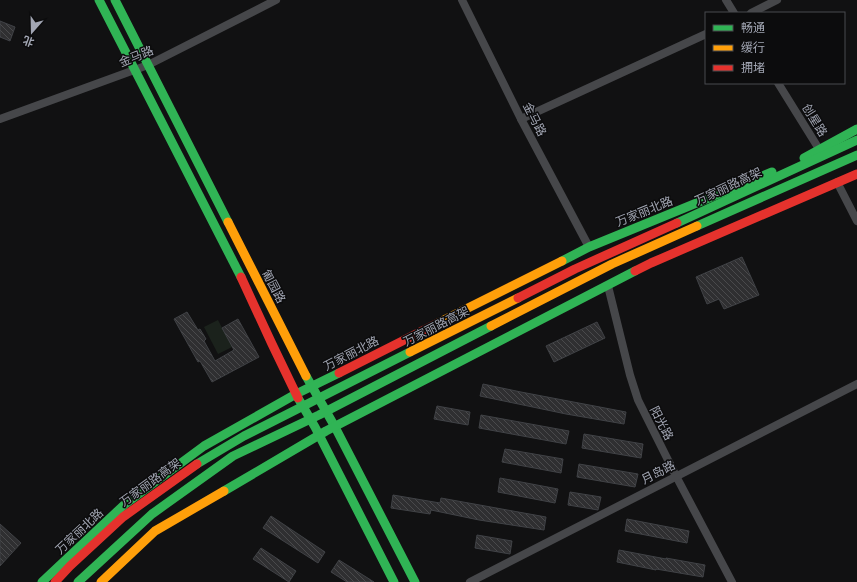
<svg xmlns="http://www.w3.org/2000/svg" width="857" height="582" font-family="Ubuntu,'Noto Sans SC',sans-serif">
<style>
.green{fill:#1b221c}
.building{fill:url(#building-back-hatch);stroke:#404246}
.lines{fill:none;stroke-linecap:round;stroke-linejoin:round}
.street{stroke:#46474a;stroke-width:8}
.fast{stroke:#30b455;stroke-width:9}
.slow{stroke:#ff9f0a;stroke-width:9}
.jam{stroke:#e5322d;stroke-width:9}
.labels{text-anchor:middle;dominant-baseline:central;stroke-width:3;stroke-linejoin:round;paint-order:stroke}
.street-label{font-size:12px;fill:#a2a6b3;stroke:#0c0c0d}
</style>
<defs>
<pattern id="building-back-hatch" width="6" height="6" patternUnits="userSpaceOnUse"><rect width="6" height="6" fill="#2f2f31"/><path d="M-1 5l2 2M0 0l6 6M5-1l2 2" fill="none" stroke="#4a4a4c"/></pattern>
</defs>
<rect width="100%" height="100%" fill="#111112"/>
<!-- green -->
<path class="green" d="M 218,320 L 232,347 L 218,354 L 204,327 Z"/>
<!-- building -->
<g class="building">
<path d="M 0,21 L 15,27 L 10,41 L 0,37 Z"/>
<path d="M 742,257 L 759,295 L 724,309 L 719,299 L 707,304 L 696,277 Z"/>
<path d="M 187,312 L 198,330 L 200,329 L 206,339 L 204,341 L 215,361 L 234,350 L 222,328 L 238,319 L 259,357 L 212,382 L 200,361 L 198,362 L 174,319 Z"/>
<path d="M 597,322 L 605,338 L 554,362 L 546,346 Z"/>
<path d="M 483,384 L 521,392 L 626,412 L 624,424 L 566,414 L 480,396 Z"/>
<path d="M 437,406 L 470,412 L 468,425 L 434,419 Z"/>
<path d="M 481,415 L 569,431 L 566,444 L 479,428 Z"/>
<path d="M 584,434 L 643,444 L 641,458 L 582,448 Z"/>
<path d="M 505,449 L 563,459 L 561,473 L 502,462 Z"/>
<path d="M 579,464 L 638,474 L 635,487 L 577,477 Z"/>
<path d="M 500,478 L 558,489 L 555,503 L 498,492 Z"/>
<path d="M 570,492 L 601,497 L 598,510 L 568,505 Z"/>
<path d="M 393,495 L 440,503 L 441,498 L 546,517 L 544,530 L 479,520 L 431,510 L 430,514 L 391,508 Z"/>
<path d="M 271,516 L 325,552 L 318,563 L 263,528 Z"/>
<path d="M 627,519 L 689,531 L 687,543 L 625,531 Z"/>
<path d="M 0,524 L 21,543 L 0,566 Z"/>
<path d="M 477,535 L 512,541 L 510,554 L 475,548 Z"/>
<path d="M 261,548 L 296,571 L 289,582 L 253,559 Z"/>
<path d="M 619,550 L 666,559 L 666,558 L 705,565 L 703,577 L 656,569 L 656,570 L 617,562 Z"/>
<path d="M 339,560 L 374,582 L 347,582 L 331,572 Z"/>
</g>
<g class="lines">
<!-- street -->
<g class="street">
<path d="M 462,0 L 521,119 L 589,247"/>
<path d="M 726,0 L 734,13"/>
<path d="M 751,13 L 777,0"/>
<path d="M 778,83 L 819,149"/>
<path d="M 0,119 L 148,65 L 276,0"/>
<path d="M 521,119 L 706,34"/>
<path d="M 837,182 L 857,221"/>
<path d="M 608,286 L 630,375 L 638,400 L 676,476 L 732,582"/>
<path d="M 470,582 L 857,384"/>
</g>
<!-- fast -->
<g class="fast">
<path d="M 99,0 L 241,277"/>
<path d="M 115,0 L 228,222"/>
<path d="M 804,158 L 857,129"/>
<path d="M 677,223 L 857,140"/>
<path d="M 697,226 L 857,155"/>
<path d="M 562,261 L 589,247 L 772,172"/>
<path d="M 306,376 L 335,427 L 415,582"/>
<path d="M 298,398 L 315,427 L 394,582"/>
<path d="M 197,464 L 244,436 L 410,352"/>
<path d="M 224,491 L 326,431 L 635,271"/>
<path d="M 42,582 L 124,505 L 204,446 L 296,394 L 339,373"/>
<path d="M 78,582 L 152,514 L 233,456 L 319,415 L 491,326"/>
</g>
<!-- slow -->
<g class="slow">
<path d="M 228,222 L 306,376"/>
<path d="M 438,323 L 562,261"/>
<path d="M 491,326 L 612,264 L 697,226"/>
<path d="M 410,352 L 518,298"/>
<path d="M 101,582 L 155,531 L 224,491"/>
</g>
<!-- jam -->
<g class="jam">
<path d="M 635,271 L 651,263 L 857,174"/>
<path d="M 241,277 L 272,344 L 298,398"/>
<path d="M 518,298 L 575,269 L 677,223"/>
<path d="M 339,373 L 438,323"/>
<path d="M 55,582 L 70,566 L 123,517 L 197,464"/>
</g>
</g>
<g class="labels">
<!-- street labels -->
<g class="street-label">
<text transform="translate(136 56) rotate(-22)">金马路</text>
<text transform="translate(535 119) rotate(63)">金马路</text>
<text transform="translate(815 120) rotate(58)">创星路</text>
<text transform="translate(728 186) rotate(-25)">万家丽路高架</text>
<text transform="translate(644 211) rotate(-22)">万家丽北路</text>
<text transform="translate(274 286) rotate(62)">匍园路</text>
<text transform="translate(436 326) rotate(-27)">万家丽路高架</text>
<text transform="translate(351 353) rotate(-27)">万家丽北路</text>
<text transform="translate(662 423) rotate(63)">阳光路</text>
<text transform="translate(658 472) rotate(-27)">月岛路</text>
<text transform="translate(150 482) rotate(-36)">万家丽路高架</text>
<text transform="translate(79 531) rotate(-43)">万家丽北路</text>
</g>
</g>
<!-- legend -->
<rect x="705" y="12" width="140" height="72" fill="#0c0c0d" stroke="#484a4f"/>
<rect x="713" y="25" width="20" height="6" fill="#30b455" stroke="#484a4f"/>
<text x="741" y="32" font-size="12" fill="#a2a6b3">畅通</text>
<rect x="713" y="45" width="20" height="6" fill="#ff9f0a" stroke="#484a4f"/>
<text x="741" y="52" font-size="12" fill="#a2a6b3">缓行</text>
<rect x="713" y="65" width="20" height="6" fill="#e5322d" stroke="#484a4f"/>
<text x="741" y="72" font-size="12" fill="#a2a6b3">拥堵</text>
<!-- north arrow -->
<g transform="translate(32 32) rotate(200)" stroke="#0c0c0d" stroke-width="3" paint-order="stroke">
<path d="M0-3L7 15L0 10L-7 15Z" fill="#a2a6b3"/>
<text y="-6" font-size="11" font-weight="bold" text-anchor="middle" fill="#a2a6b3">北</text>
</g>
</svg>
